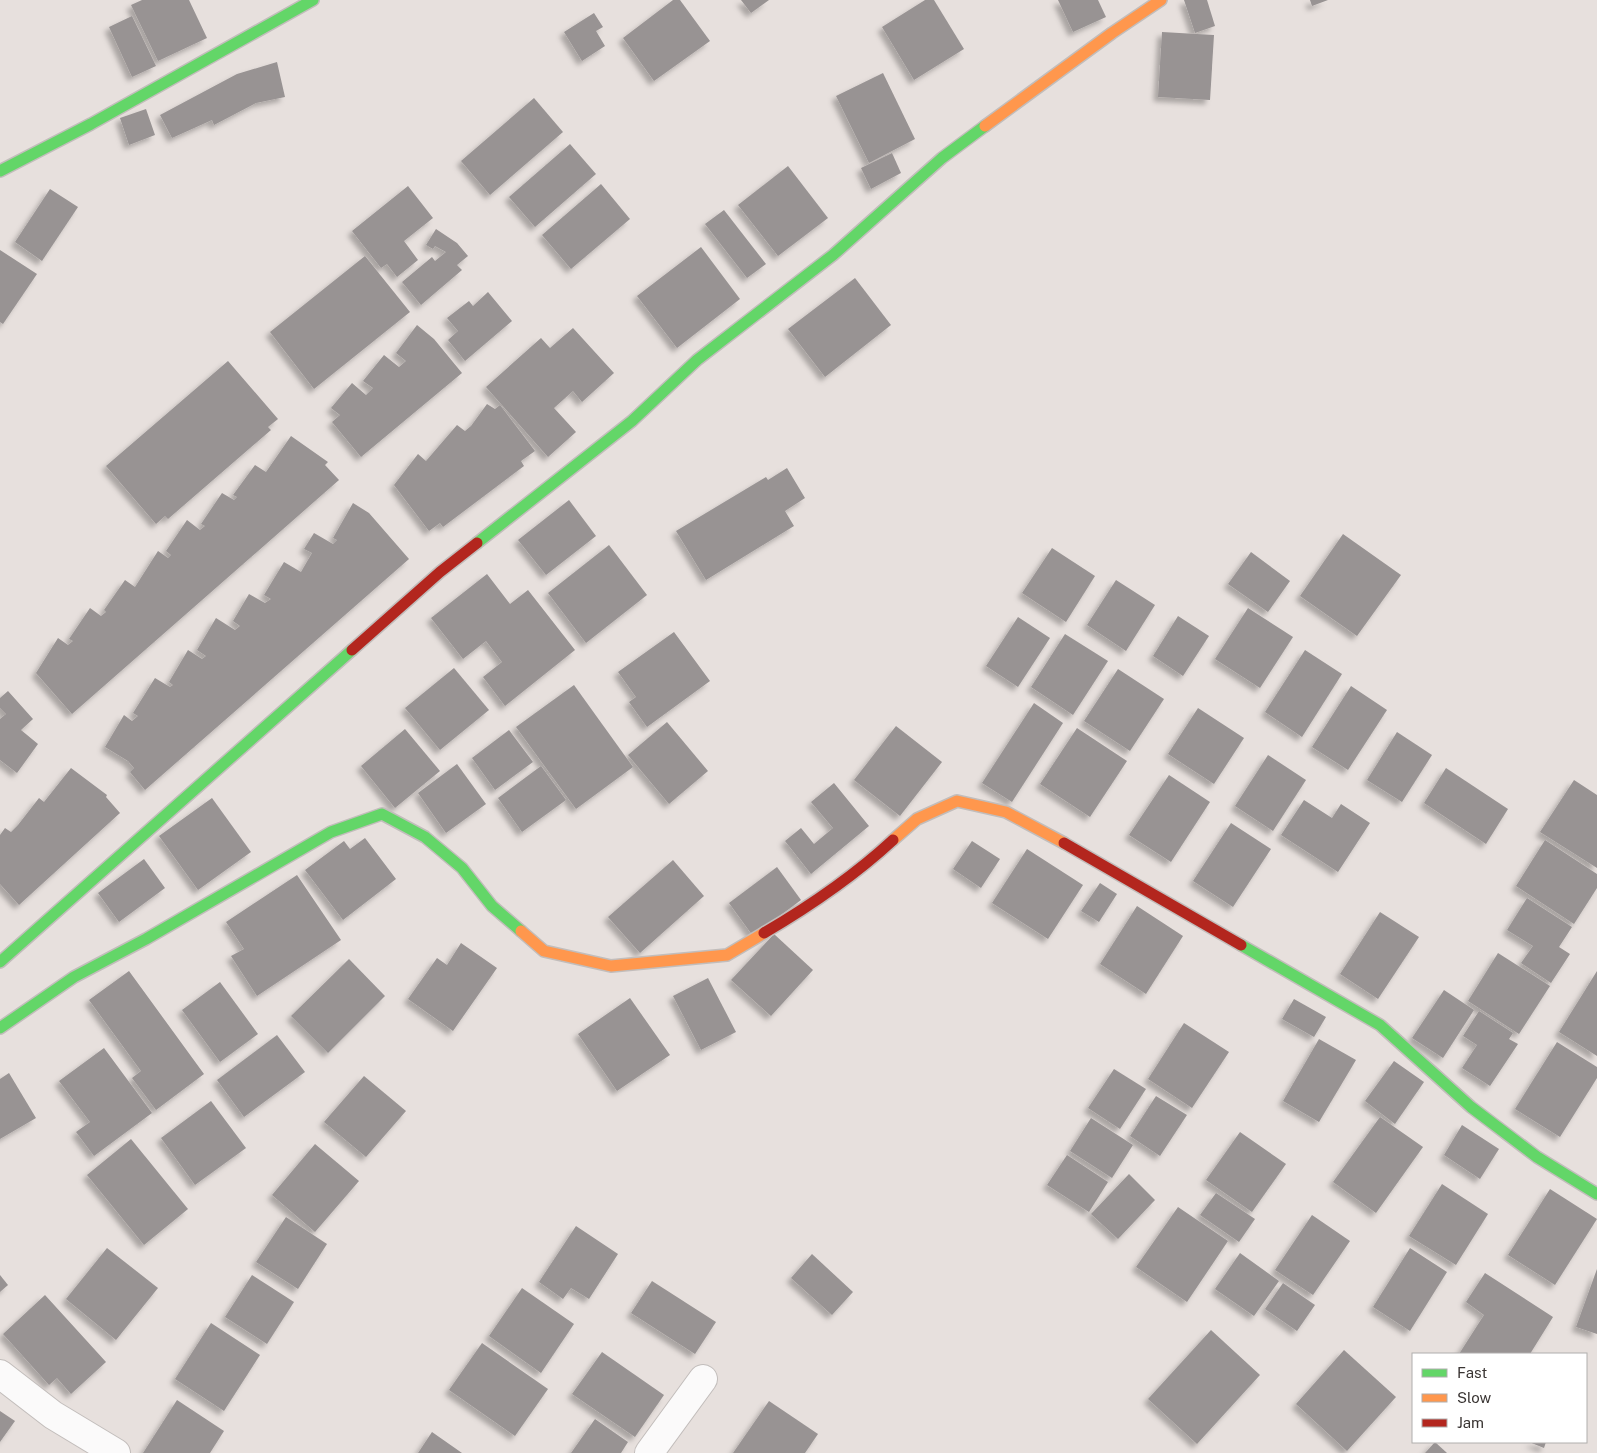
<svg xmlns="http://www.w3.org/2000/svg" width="1597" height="1453" font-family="'Public Sans',sans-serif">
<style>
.building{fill:#989393;filter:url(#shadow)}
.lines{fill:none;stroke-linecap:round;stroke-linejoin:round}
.street-casing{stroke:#c2bdbb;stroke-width:30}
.fast-casing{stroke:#c2bdbb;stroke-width:14}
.slow-casing{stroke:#c2bdbb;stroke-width:14}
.jam-casing{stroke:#c2bdbb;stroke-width:14}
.street{stroke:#fbfafa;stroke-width:28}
.fast{stroke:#63d668;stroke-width:11}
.slow{stroke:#ff974d;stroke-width:11}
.jam{stroke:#b3261e;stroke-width:11}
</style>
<defs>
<filter id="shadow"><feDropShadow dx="-4.5" dy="4.5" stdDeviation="2.5" flood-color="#0004"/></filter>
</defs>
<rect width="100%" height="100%" fill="#e7e0dd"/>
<!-- building -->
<g class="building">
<path d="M 142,0 L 189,0 L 207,38 L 158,61 L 131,5 Z"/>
<path d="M 673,0 L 680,0 L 710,41 L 654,81 L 623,38 Z"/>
<path d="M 741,0 L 769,0 L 751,13 Z"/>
<path d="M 925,0 L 934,0 L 964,49 L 914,80 L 882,27 Z"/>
<path d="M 1058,0 L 1098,0 L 1106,17 L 1073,32 Z"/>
<path d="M 1184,0 L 1207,0 L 1215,26 L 1195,33 Z"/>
<path d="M 1310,0 L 1328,0 L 1312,6 Z"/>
<path d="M 594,13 L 603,27 L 596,31 L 605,46 L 582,61 L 564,32 Z"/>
<path d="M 132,16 L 156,66 L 132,77 L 109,27 Z"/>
<path d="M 1162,32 L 1214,35 L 1210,100 L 1158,97 Z"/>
<path d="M 277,62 L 285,97 L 256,103 L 214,125 L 212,120 L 172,138 L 160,115 L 237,74 Z"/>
<path d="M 883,73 L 915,139 L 869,163 L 836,96 Z"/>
<path d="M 534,98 L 563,132 L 490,195 L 461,161 Z"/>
<path d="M 146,109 L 155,135 L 129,145 L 120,118 Z"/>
<path d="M 570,144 L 596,174 L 535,227 L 509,197 Z"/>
<path d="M 892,153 L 901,173 L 871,189 L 861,168 Z"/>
<path d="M 788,166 L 828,218 L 778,256 L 738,205 Z"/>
<path d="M 601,184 L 630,219 L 571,269 L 542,235 Z"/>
<path d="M 408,186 L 433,218 L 404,241 L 418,260 L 397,277 L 387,264 L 381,268 L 352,231 Z"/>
<path d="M 50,189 L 78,207 L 42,261 L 15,242 Z"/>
<path d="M 724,210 L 766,264 L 747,278 L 705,224 Z"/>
<path d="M 436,229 L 457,243 L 468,256 L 457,265 L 462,270 L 421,305 L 402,282 L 432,257 L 435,261 L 446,252 L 435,246 L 433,249 L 426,245 Z"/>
<path d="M 701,247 L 740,299 L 677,348 L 637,296 Z"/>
<path d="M 0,250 L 37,274 L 3,324 L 0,322 Z"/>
<path d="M 365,256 L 410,312 L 314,389 L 270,332 Z"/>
<path d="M 855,278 L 891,325 L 825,377 L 788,329 Z"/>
<path d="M 488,292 L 512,321 L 465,361 L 448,340 L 458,331 L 447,318 L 469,301 L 473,306 Z"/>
<path d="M 417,325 L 434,339 L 462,373 L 361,457 L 332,422 L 340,415 L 331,408 L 352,383 L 366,395 L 373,388 L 363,381 L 384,355 L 399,367 L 406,361 L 396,353 Z"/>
<path d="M 573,328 L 614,373 L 582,402 L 573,391 L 554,408 L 576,432 L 548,457 L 486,387 L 541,338 L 550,348 Z"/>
<path d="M 228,361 L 278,419 L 268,427 L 271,430 L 168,519 L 165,516 L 156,524 L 106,466 Z"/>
<path d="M 487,404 L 495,409 L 500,405 L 535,451 L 521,461 L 524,466 L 443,527 L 440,523 L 429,531 L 394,485 L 418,454 L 426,461 L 457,425 L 465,431 L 471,426 Z"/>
<path d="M 291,436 L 328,462 L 325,465 L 339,480 L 72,714 L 36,673 L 58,638 L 68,645 L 73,641 L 69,639 L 90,608 L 101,616 L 106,612 L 104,610 L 125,580 L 135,587 L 158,551 L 168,558 L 171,555 L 166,551 L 187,520 L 200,530 L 205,526 L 201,524 L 222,493 L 234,500 L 237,497 L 233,495 L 255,465 L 266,472 Z"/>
<path d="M 787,468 L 805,498 L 785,511 L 794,526 L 706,580 L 676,531 L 766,477 L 768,480 Z"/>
<path d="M 569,500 L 596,536 L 546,575 L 518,540 Z"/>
<path d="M 353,503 L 369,513 L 409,559 L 145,790 L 130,772 L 134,768 L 128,761 L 105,747 L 124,715 L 132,721 L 138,716 L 133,713 L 155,678 L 170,687 L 173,685 L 169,682 L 188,650 L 202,659 L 206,656 L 197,650 L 216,618 L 235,630 L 240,626 L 233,621 L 249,594 L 265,603 L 271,599 L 264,595 L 284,562 L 301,572 L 312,553 L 304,549 L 314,533 L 333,544 L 337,540 L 333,538 Z"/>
<path d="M 1343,534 L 1401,575 L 1357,636 L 1300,596 Z"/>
<path d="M 609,545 L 647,595 L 586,643 L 548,593 Z"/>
<path d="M 1052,548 L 1095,576 L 1066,622 L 1022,593 Z"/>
<path d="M 1251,552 L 1290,581 L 1268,612 L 1228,584 Z"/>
<path d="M 487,574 L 510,604 L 528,590 L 575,650 L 505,706 L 483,677 L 502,662 L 486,641 L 463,659 L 431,618 Z"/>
<path d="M 1116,580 L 1155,605 L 1126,651 L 1087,625 Z"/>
<path d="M 1248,608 L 1293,637 L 1260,688 L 1215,659 Z"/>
<path d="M 1178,616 L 1209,636 L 1183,676 L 1153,656 Z"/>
<path d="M 1018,617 L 1050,638 L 1018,687 L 986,666 Z"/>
<path d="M 674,632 L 710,681 L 647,727 L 629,702 L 636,697 L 618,672 Z"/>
<path d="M 1065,634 L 1108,661 L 1073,715 L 1031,687 Z"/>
<path d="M 1305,650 L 1342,674 L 1302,737 L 1265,712 Z"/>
<path d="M 454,668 L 489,710 L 440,750 L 405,708 Z"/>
<path d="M 1118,669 L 1164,699 L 1130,751 L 1084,721 Z"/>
<path d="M 574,685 L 633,767 L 576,809 L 516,727 Z"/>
<path d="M 1351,686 L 1387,710 L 1348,770 L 1312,747 Z"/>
<path d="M 8,691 L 33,719 L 21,730 L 38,744 L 17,773 L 0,760 L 0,719 L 6,714 L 0,708 L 0,698 Z"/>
<path d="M 1034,703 L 1063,723 L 1012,802 L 982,783 Z"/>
<path d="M 1198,708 L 1244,738 L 1214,784 L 1168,754 Z"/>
<path d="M 667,722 L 708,771 L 669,804 L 628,755 Z"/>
<path d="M 896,726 L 942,762 L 900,816 L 854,780 Z"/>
<path d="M 1077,728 L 1127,761 L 1090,817 L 1040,784 Z"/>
<path d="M 405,729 L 440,771 L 395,808 L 361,766 Z"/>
<path d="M 509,730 L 533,762 L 495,790 L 472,758 Z"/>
<path d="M 1397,732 L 1432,755 L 1402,802 L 1367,780 Z"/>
<path d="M 1268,755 L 1306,780 L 1273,831 L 1235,806 Z"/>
<path d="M 457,764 L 486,804 L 446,833 L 418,793 Z"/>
<path d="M 541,766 L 566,800 L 522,832 L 498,798 Z"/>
<path d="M 71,768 L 107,795 L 106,797 L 120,813 L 19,905 L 0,884 L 0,835 L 5,828 L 11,832 L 18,825 L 39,798 L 44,802 Z"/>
<path d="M 1446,768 L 1508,809 L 1486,844 L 1424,803 Z"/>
<path d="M 1169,775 L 1210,802 L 1171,862 L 1129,835 Z"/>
<path d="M 1574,780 L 1597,795 L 1597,868 L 1540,832 Z"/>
<path d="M 834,783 L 869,826 L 811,874 L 785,841 L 801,828 L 814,844 L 833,828 L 811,802 Z"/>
<path d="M 212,798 L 251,852 L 198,890 L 159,836 Z"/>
<path d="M 1304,800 L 1332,818 L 1341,804 L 1370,823 L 1338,872 L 1281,835 Z"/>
<path d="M 1231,823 L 1271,849 L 1233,907 L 1193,881 Z"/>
<path d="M 365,838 L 396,879 L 343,920 L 305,870 L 344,841 L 350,849 Z"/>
<path d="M 1545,840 L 1597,874 L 1597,888 L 1574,924 L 1516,886 Z"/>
<path d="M 972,841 L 1000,859 L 981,888 L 953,869 Z"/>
<path d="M 1027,849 L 1083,885 L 1048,939 L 992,903 Z"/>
<path d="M 144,859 L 165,888 L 119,922 L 98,893 Z"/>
<path d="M 673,860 L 704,896 L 640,953 L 608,917 Z"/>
<path d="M 777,867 L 801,900 L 753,936 L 729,903 Z"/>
<path d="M 297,875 L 341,940 L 257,996 L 231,956 L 244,949 L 226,922 Z"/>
<path d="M 1100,883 L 1117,894 L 1099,922 L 1081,911 Z"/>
<path d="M 1527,898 L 1572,927 L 1559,947 L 1570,954 L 1551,983 L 1521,963 L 1533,946 L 1507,930 Z"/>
<path d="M 1137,906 L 1183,936 L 1146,994 L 1100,964 Z"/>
<path d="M 1380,912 L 1419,937 L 1378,999 L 1340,974 Z"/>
<path d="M 774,934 L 813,970 L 771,1016 L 731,980 Z"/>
<path d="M 461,943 L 497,968 L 453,1031 L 408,999 L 437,958 L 447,965 Z"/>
<path d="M 1498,953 L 1550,986 L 1519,1034 L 1468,1001 Z"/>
<path d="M 349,959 L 385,996 L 328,1053 L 291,1016 Z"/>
<path d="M 129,971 L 204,1074 L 156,1110 L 132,1078 L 141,1071 L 89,1000 Z"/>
<path d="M 1597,971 L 1597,1056 L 1559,1032 Z"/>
<path d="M 708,978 L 736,1032 L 701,1050 L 673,996 Z"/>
<path d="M 220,982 L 258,1034 L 220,1062 L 182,1010 Z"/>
<path d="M 1444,990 L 1474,1010 L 1443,1058 L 1412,1038 Z"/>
<path d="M 630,998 L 670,1055 L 617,1091 L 578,1034 Z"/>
<path d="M 1294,999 L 1326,1017 L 1314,1037 L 1282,1019 Z"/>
<path d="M 1479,1011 L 1513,1033 L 1509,1039 L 1518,1044 L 1490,1086 L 1462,1068 L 1477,1045 L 1463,1036 Z"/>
<path d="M 1184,1023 L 1229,1052 L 1192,1108 L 1148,1079 Z"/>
<path d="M 277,1035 L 305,1072 L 244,1117 L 217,1080 Z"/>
<path d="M 1319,1039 L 1356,1060 L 1319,1122 L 1283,1101 Z"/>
<path d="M 1557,1042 L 1597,1067 L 1597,1078 L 1560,1137 L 1515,1109 Z"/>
<path d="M 104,1048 L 152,1113 L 94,1156 L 76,1132 L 90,1122 L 59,1081 Z"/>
<path d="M 1394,1061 L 1424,1082 L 1395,1124 L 1365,1101 Z"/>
<path d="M 1114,1069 L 1146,1089 L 1120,1129 L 1088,1108 Z"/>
<path d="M 9,1073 L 36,1118 L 0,1139 L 0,1079 Z"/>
<path d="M 364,1076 L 406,1111 L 366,1157 L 324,1122 Z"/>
<path d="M 1156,1096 L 1187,1115 L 1160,1156 L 1130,1136 Z"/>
<path d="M 211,1101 L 246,1148 L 195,1185 L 161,1138 Z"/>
<path d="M 1380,1117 L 1423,1147 L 1376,1213 L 1333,1182 Z"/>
<path d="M 1091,1118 L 1133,1145 L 1112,1178 L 1070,1151 Z"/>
<path d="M 1462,1125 L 1499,1149 L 1480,1179 L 1444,1155 Z"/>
<path d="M 1240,1132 L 1286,1164 L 1252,1212 L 1206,1180 Z"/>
<path d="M 131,1139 L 188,1209 L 144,1245 L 87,1175 Z"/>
<path d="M 315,1144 L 359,1181 L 315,1232 L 272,1195 Z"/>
<path d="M 1067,1155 L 1108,1182 L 1089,1212 L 1047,1185 Z"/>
<path d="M 1129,1174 L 1155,1200 L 1118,1239 L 1091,1214 Z"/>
<path d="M 1442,1184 L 1488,1214 L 1456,1265 L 1409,1236 Z"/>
<path d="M 1550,1189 L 1597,1219 L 1555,1285 L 1508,1255 Z"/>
<path d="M 1216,1193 L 1255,1219 L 1239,1242 L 1200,1215 Z"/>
<path d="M 1178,1207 L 1228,1241 L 1187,1302 L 1136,1267 Z"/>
<path d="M 1312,1215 L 1350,1241 L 1313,1295 L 1275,1270 Z"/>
<path d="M 286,1217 L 327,1244 L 298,1289 L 256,1262 Z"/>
<path d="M 576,1226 L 618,1254 L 589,1299 L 571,1288 L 563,1299 L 539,1282 Z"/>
<path d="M 107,1248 L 158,1288 L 116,1340 L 66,1299 Z"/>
<path d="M 1410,1248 L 1447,1272 L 1410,1331 L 1373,1307 Z"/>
<path d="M 1240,1253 L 1279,1281 L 1254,1316 L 1215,1289 Z"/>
<path d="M 812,1254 L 853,1292 L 832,1315 L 791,1278 Z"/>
<path d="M 1597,1269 L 1597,1334 L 1576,1327 Z"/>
<path d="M 1485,1273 L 1553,1317 L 1530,1354 L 1459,1354 L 1484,1315 L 1466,1302 Z"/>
<path d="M 0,1275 L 8,1285 L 0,1292 Z"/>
<path d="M 252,1275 L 294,1302 L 267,1344 L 225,1317 Z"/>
<path d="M 652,1281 L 716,1322 L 695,1354 L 631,1313 Z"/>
<path d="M 1283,1283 L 1315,1305 L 1297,1331 L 1265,1309 Z"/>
<path d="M 522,1288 L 574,1324 L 541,1373 L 489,1336 Z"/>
<path d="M 45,1295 L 106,1362 L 71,1394 L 57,1378 L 49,1385 L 3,1334 Z"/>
<path d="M 211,1323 L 260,1355 L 224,1411 L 175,1379 Z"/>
<path d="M 1211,1330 L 1260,1375 L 1197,1444 L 1148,1399 Z"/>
<path d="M 482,1343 L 548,1389 L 515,1436 L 449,1390 Z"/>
<path d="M 1344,1350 L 1396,1397 L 1347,1451 L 1296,1404 Z"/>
<path d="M 602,1352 L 664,1395 L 635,1437 L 572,1394 Z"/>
<path d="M 177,1400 L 224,1431 L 210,1453 L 143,1453 Z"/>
<path d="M 769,1401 L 818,1434 L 805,1453 L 733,1453 Z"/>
<path d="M 0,1411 L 15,1421 L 0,1442 Z"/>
<path d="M 595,1419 L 628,1442 L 621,1453 L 571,1453 Z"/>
<path d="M 432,1432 L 462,1453 L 418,1453 Z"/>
<path d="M 1435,1442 L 1447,1453 L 1425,1453 Z"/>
<path d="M 1529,1442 L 1546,1442 L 1544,1448 Z"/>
</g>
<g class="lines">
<!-- street casing -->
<g class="street-casing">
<g id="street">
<path d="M 0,1374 L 53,1415 L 116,1453"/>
<path d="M 649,1453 L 703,1379"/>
</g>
</g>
<!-- fast casing -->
<g class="fast-casing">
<g id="fast">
<path d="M 0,171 L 91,124 L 313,0"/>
<path d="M 477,543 L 632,421 L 697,360 L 833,255 L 942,158 L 985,126"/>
<path d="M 1241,945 L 1380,1025 L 1471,1107 L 1537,1157 L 1597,1194"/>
<path d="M 0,962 L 352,650"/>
<path d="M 0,1028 L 74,977 L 146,939 L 331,832 L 382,814 L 425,837 L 462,868 L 492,906 L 521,931"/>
</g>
</g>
<!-- slow casing -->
<g class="slow-casing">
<g id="slow">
<path d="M 985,126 L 1112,33 L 1161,0"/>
<path d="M 893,840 L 917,819 L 957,801 L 1006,812 L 1064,843"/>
<path d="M 521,931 L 544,951 L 611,966 L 727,955 L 764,933"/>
</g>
</g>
<!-- jam casing -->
<g class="jam-casing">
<g id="jam">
<path d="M 352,650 L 440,572 L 477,543"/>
<path d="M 1064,843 L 1241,945"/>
<path d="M 764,933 C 810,906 853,877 893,840"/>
</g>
</g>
<!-- street -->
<use href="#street" class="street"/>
<!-- fast -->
<use href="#fast" class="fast"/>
<!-- slow -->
<use href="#slow" class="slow"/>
<!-- jam -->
<use href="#jam" class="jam"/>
</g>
<!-- legend -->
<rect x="1412" y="1353" width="175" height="90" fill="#ffffff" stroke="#b0aead"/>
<rect x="1422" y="1369" width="25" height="8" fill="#63d668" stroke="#b0aead"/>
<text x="1457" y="1378" font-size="15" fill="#3a3533">Fast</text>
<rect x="1422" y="1394" width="25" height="8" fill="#ff974d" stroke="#b0aead"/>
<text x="1457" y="1403" font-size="15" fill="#3a3533">Slow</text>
<rect x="1422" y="1419" width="25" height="8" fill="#b3261e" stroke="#b0aead"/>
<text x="1457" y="1428" font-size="15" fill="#3a3533">Jam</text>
</svg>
